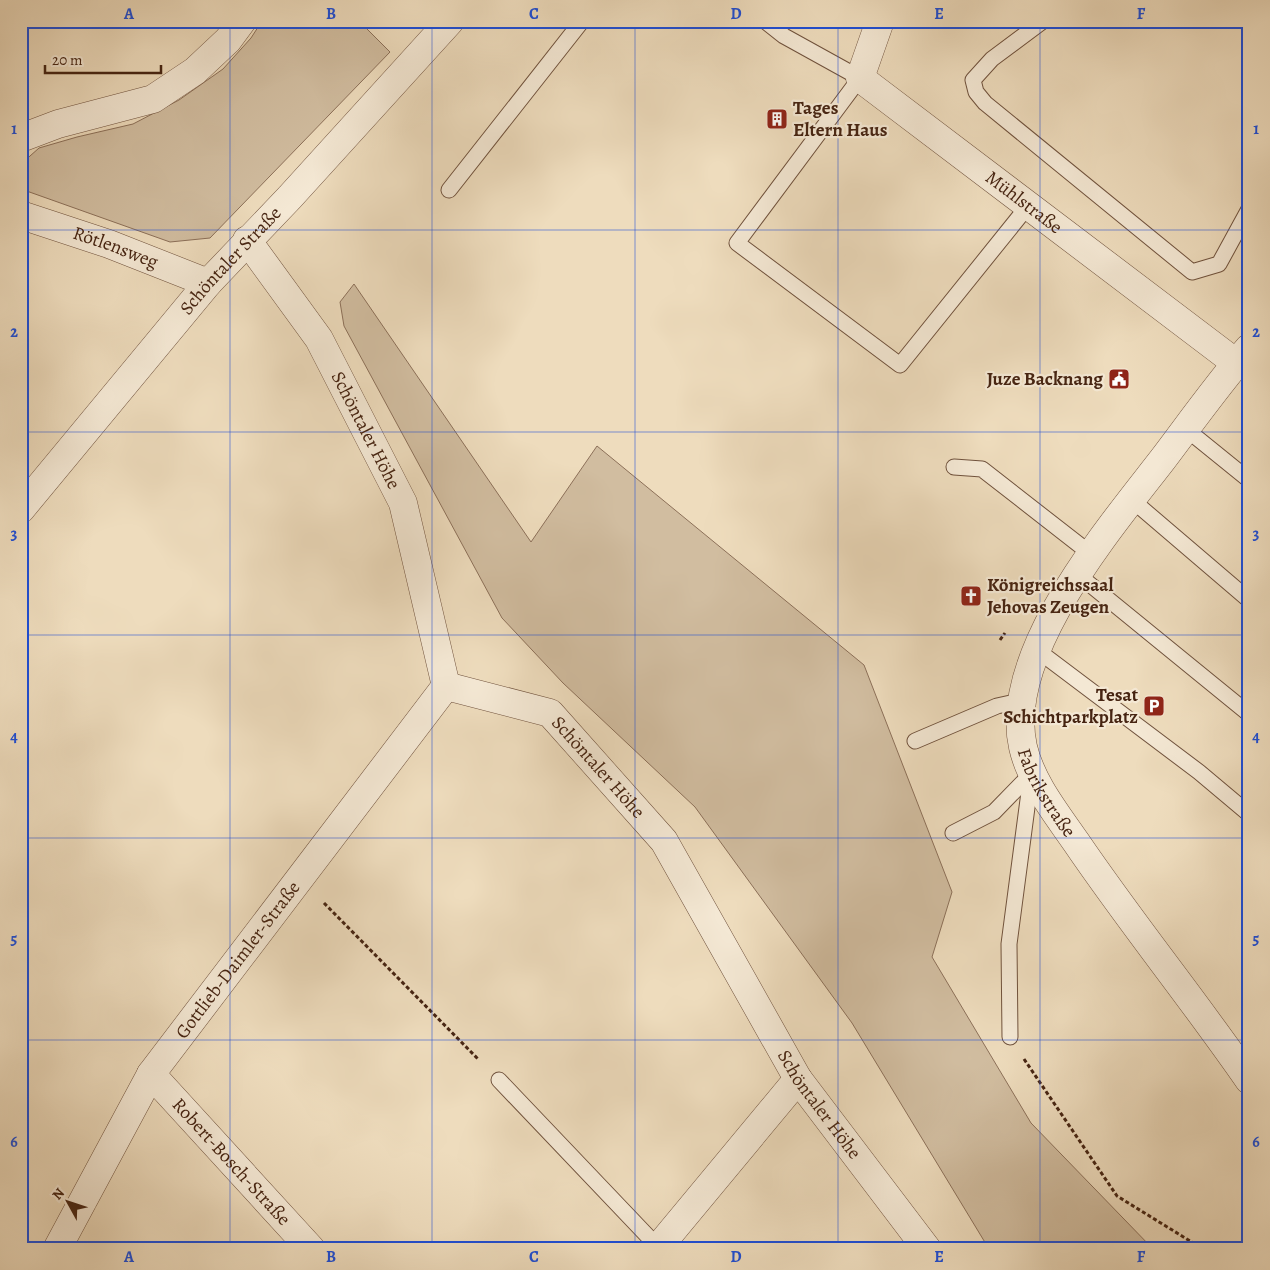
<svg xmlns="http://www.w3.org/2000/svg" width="1270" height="1270" font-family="Alegreya,serif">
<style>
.green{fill:#d1bda0;stroke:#8c7059}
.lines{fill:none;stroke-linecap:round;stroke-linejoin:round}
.service-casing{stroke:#70523d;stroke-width:17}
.minor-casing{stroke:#70523d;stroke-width:29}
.tertiary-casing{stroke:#70523d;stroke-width:29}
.path{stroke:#462412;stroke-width:3;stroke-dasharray:4 2.5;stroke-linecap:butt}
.service{stroke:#f4e8d4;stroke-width:15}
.minor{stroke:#f4e8d4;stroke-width:28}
.tertiary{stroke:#f4e8d4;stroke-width:28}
.grid{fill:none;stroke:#1d4ed8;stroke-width:1;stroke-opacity:0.55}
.labels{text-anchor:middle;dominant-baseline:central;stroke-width:4.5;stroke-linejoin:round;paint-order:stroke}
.poi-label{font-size:19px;font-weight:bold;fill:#462412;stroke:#f4e8d4;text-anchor:start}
.street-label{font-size:19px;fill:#462412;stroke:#f4e8d4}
.neatline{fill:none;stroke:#1d4ed8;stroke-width:2}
.grid-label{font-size:16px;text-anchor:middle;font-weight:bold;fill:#1d4ed8}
</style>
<rect width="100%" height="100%" fill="#eedcbd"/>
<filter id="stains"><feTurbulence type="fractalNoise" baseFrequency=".004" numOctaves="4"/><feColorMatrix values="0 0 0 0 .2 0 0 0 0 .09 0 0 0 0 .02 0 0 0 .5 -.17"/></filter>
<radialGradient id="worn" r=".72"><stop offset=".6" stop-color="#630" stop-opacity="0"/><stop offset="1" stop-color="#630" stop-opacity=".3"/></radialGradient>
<!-- green -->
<g class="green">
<path d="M 262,21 L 359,21 L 390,52 L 210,238 L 170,242 L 21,189 L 21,164 L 39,148 L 77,137 L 133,124 L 179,100 L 223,69 L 251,38 Z"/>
<path d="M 354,284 L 531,542 L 597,446 L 864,665 L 952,892 L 932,957 L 1031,1123 L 1153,1249 L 989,1249 L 852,1023 L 695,807 L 563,683 L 502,618 L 344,326 L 340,302 Z"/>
</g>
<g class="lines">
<!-- service casing -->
<g class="service-casing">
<g id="service">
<path d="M 765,21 L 784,36 L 860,78 L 737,243 L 900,365 L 1028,206"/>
<path d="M 1043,21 L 992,59 L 973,80 L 976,92 L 985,103 L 1192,272 L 1219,264 L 1249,209"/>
<path d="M 449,190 L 582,21"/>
<path d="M 1186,429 L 1249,480"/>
<path d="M 954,467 L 982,469 L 1091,554"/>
<path d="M 1132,500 L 1249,600"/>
<path d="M 1076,573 L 1249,714"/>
<path d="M 1037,650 L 1199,772 L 1249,814"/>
<path d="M 915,741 L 997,706 L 1020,701"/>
<path d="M 953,833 L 994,812 L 1032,773"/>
<path d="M 1010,1037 L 1009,944 L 1031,777"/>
<path d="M 499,1080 L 658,1247"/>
</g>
</g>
<!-- minor casing -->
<g class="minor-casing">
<g id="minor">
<path id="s1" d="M 880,21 L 860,78 L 1236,363"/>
<path d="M 21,138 L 58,124 L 153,99 L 195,71 L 228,40 L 242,21"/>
<path id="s2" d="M 21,215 L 109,244 L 208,283"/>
<path id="s3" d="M 247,240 L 319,339 L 403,503 L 446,686"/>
<path id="s4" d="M 1249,348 C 1218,384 1191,422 1163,459 C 1109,529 1002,654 1023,747 C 1031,782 1056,813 1076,842 C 1131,923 1193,999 1249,1080"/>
<path id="s5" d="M 446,686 L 550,713 L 664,841 L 798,1079 L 927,1249"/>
<path id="s6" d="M 151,1074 L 311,1249"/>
<path id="s7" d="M 57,1249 L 151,1074 L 446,686"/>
<path d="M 657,1249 L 798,1079"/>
</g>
</g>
<!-- tertiary casing -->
<g class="tertiary-casing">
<g id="tertiary">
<path id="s8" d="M 21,509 L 208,283 L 290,197 L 450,21"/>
</g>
</g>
<!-- path -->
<g class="path">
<path d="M 1000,640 L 1005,633"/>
<path d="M 324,903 L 479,1060"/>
<path d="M 1024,1059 L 1117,1196 L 1203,1249"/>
</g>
<!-- service -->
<use href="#service" class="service"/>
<!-- minor -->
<use href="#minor" class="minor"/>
<!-- tertiary -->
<use href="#tertiary" class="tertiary"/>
</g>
<!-- grid -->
<path class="grid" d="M 230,21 L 230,1249M 432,21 L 432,1249M 635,21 L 635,1249M 838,21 L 838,1249M 1040,21 L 1040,1249M 21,230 L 1249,230M 21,432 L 1249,432M 21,635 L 1249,635M 21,838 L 1249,838M 21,1040 L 1249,1040"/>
<!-- icons -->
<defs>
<g id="building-square" transform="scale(1.125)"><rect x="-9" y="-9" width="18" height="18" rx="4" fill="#8f2418" stroke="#f4e8d4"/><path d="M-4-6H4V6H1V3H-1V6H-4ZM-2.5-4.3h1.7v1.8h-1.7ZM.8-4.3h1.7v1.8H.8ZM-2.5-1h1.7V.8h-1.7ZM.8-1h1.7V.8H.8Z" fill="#fff"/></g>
<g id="civic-square" transform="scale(1.125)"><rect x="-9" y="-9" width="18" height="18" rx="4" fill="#8f2418" stroke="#f4e8d4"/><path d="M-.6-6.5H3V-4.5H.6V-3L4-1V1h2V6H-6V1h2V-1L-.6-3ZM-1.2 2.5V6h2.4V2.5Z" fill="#fff"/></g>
<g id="church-square" transform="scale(1.125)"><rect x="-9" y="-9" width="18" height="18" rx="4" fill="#8f2418" stroke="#f4e8d4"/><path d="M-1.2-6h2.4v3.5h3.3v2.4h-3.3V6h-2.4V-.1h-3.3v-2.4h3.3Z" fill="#fff"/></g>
<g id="parking-square" transform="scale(1.125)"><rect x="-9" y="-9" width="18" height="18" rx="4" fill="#8f2418" stroke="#f4e8d4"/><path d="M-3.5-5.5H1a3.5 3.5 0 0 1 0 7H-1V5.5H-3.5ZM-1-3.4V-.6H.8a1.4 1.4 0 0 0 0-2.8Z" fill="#fff"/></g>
</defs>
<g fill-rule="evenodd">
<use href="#building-square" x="777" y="119"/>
<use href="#civic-square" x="1119" y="379"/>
<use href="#church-square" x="971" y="596"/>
<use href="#parking-square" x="1154" y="706"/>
</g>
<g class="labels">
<!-- poi labels -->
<g class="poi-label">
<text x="793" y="108">Tages<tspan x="793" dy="22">Eltern Haus</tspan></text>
<text x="1103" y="379" text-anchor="end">Juze Backnang</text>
<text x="987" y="585">Königreichssaal<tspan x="987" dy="22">Jehovas Zeugen</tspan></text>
<text x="1138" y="695" text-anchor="end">Tesat<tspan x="1138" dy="22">Schichtparkplatz</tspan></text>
</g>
<!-- street labels -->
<g class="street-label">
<text stroke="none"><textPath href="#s1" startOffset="266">Mühlstraße</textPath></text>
<text stroke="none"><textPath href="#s2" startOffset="100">Rötlensweg</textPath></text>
<text stroke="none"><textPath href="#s8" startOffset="325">Schöntaler Straße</textPath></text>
<text stroke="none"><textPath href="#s3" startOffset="225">Schöntaler Höhe</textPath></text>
<text stroke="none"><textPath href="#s5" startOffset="180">Schöntaler Höhe</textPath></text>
<text stroke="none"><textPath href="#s4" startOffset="521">Fabrikstraße</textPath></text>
<text stroke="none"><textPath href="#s7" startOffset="342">Gottlieb-Daimler-Straße</textPath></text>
<text stroke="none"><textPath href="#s5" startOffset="585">Schöntaler Höhe</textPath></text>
<text stroke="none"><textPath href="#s6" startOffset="119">Robert-Bosch-Straße</textPath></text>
</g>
</g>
<!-- margin -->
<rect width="1270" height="1270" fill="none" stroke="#eedcbd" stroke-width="55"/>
<!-- north arrow -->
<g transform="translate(68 1202) rotate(310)" stroke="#f4e8d4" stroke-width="4" paint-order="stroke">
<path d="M0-4L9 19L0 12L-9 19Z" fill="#462412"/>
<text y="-8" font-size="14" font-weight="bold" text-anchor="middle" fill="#462412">N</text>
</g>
<!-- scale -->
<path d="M45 65v8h116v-8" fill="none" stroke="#462412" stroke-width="2.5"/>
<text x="52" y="65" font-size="15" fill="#462412" stroke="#f4e8d4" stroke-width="4" paint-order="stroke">20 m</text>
<rect x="28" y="28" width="1214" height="1214" class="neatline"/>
<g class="grid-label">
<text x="129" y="19">A</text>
<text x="331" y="19">B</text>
<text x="534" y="19">C</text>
<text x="736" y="19">D</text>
<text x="939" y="19">E</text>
<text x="1141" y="19">F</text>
<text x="14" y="134">1</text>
<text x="1256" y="134">1</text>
<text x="14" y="337">2</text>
<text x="1256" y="337">2</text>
<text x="14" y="539">3</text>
<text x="1256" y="539">3</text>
<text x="14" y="742">4</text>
<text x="1256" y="742">4</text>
<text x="14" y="944">5</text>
<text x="1256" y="944">5</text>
<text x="14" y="1147">6</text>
<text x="1256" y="1147">6</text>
<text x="129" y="1262">A</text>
<text x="331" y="1262">B</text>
<text x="534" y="1262">C</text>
<text x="736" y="1262">D</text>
<text x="939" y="1262">E</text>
<text x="1141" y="1262">F</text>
</g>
<rect width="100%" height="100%" filter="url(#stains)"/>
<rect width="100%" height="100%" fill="url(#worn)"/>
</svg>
